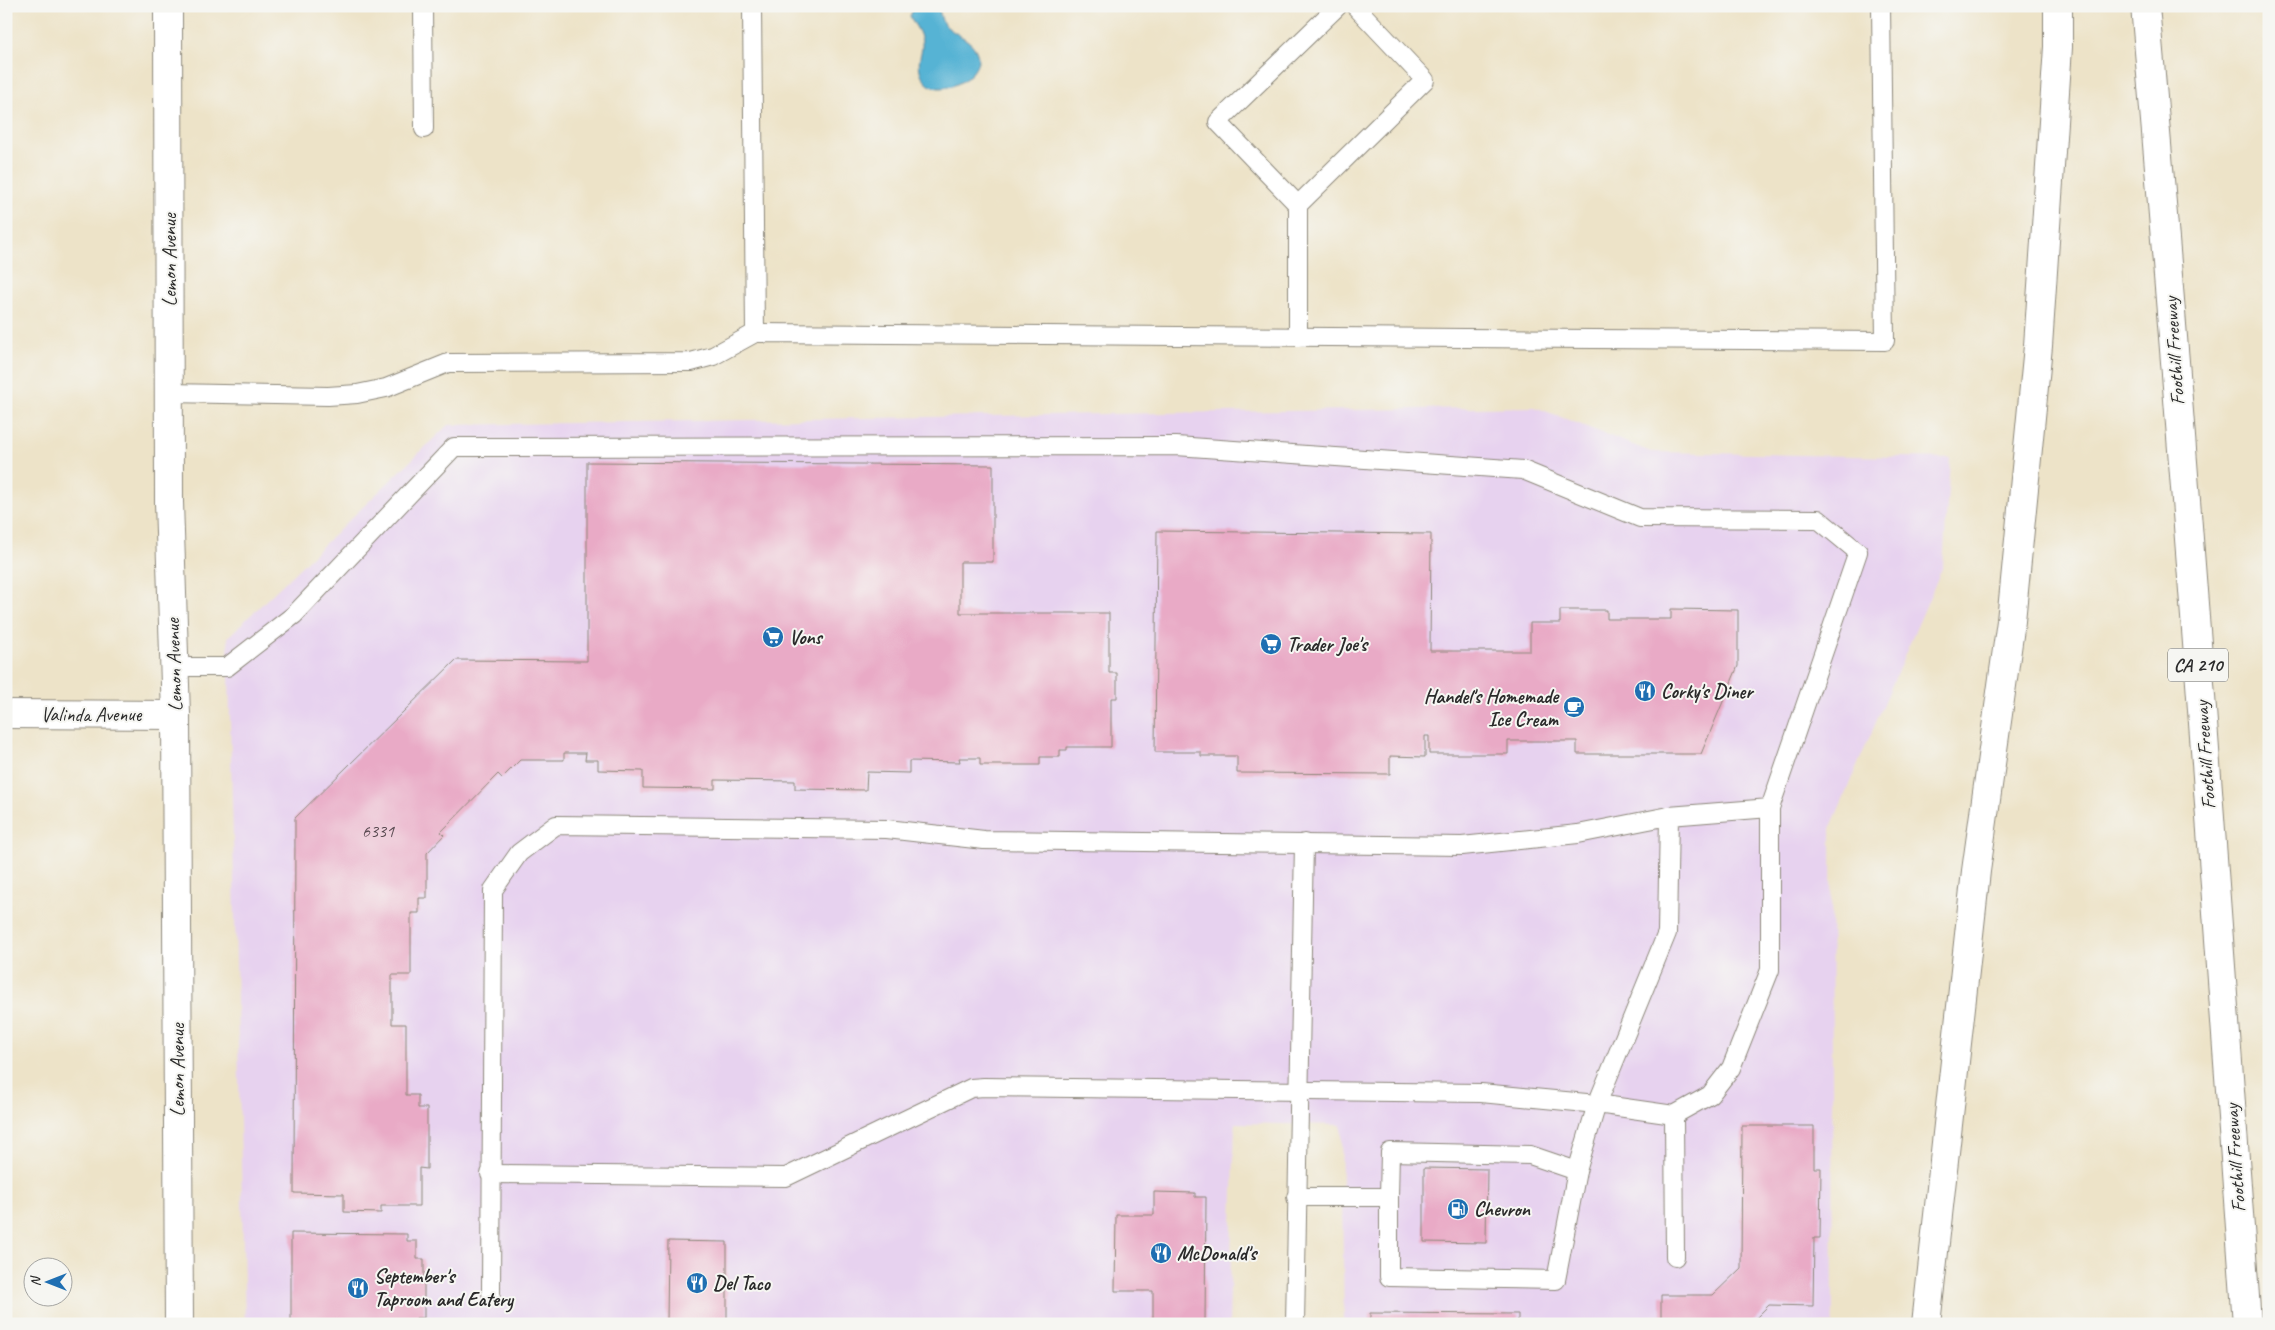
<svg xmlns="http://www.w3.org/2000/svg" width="2275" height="1330" font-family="Caveat,sans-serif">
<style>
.built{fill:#e7d2ef}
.water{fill:#56b3d4;stroke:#406f80}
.building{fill:#e9aac6}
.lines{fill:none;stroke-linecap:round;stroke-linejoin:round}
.lane-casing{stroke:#8c877a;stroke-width:20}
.street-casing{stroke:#8c877a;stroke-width:30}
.secondary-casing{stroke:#8c877a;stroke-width:30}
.highway-casing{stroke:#8c877a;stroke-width:30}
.lane{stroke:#fff;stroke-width:18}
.street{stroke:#fff;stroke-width:28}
.secondary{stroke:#fff;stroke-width:28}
.highway{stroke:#fff;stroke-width:28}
.labels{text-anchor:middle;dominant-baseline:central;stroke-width:4;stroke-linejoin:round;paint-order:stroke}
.number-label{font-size:18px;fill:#5a4b52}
.shield{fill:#f6f6f2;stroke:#686867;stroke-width:1}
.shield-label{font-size:19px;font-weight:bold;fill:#2b2b2b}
.street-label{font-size:20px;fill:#2b2b2b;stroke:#f6f6f2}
.poi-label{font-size:20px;font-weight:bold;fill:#2b2b2b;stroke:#f6f6f2;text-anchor:start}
</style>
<rect width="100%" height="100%" fill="#f6f6f2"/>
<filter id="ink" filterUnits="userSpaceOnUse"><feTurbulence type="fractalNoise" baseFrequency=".02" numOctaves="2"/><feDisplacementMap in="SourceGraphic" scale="10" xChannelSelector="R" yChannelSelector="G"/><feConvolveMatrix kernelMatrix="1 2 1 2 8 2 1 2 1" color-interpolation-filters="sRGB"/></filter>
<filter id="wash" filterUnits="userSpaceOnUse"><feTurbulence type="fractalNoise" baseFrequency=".0096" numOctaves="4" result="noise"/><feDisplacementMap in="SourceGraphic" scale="20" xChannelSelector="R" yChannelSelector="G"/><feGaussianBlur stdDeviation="1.12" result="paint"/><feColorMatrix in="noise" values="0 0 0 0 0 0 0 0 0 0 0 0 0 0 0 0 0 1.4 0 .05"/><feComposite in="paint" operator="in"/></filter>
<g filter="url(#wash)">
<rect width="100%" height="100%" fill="#ede3c8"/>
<!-- built -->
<path class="built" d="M 1535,407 L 1651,452 L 1950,458 L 1943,566 L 1831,827 L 1833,1324 L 1344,1324 L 1341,1125 L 1235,1123 L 1229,1324 L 245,1324 L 228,637 L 448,425 Z"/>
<!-- water -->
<path class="water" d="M 915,6 L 937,6 C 941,12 940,19 944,24 C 955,36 976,39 978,58 C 979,79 938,99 925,81 C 912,62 926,52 921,37 C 919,30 913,23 910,16 Z"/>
<g id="blocks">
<!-- building -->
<g class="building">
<path d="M 587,462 L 993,465 L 993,562 L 960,562 L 960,613 L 1109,613 L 1109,673 L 1117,673 L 1117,698 L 1111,698 L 1111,747 L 1067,747 L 1067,750 L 1060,750 L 1060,757 L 1040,757 L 1040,765 L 980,765 L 980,758 L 959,758 L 960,762 L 909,761 L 909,773 L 867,772 L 866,790 L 795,789 L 795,781 L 715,780 L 715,789 L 643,788 L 643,771 L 598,770 L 598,760 L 585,760 L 586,753 L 564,753 L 564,760 L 520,760 L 502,778 L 498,774 L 441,832 L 444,835 L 427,853 L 427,898 L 419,898 L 419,913 L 411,913 L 411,975 L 392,975 L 392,1024 L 406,1024 L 406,1095 L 418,1095 L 418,1108 L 427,1108 L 427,1169 L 419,1168 L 419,1206 L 381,1206 L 381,1213 L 344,1212 L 344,1194 L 294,1193 L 295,818 L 456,660 L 587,661 Z"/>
<path d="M 1157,531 L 1431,534 L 1430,651 L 1530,651 L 1530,623 L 1560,623 L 1560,610 L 1607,610 L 1607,619 L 1671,619 L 1671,609 L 1738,610 L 1738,666 L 1701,754 L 1577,754 L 1577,741 L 1508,741 L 1508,754 L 1429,754 L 1429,736 L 1425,736 L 1425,757 L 1390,756 L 1390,774 L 1237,773 L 1237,756 L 1201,756 L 1201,752 L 1155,752 Z"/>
<path d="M 1742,1126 L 1814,1126 L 1814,1168 L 1821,1168 L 1820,1238 L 1814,1238 L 1813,1306 L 1769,1305 L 1750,1324 L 1661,1324 L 1661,1295 L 1713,1295 L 1741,1268 Z"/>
<path d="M 1424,1168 L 1487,1169 L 1486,1243 L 1424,1242 Z"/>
<path d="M 1154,1192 L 1195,1193 L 1195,1197 L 1206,1197 L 1205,1324 L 1153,1324 L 1153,1291 L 1115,1291 L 1116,1215 L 1154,1215 Z"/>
<path d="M 291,1233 L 407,1234 L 407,1241 L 417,1241 L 417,1259 L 424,1259 L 424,1318 L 416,1318 L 416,1324 L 291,1324 Z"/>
<path d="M 668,1241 L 727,1242 L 727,1324 L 667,1324 Z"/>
<path d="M 1370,1313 L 1518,1314 L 1518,1324 L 1370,1324 Z"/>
</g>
</g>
</g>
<g filter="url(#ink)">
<use href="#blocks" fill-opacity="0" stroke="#8c877a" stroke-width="1"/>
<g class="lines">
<!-- lane casing -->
<g class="lane-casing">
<g id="lane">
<path d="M 423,6 L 424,129"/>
<path d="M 752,6 L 755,333"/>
<path d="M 1338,6 L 1218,122 L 1298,205 L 1425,80 L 1355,6"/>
<path d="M 1298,205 L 1298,337"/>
<path d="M 169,393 L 328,396 L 357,394 L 386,388 L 448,363 L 691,362 L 713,356 L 755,333 L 1885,341 L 1881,6"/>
<path d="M 174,667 L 227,667 L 294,615 L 454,447 L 1176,446 L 1523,470 L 1640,518 L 1818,519 L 1858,552 L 1770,808 L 1669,816 L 1667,933 L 1597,1104 L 1577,1171 L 1530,1155 L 1390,1152 L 1389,1197 L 1296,1197"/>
<path d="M 1674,1115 L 1675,1257"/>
<path d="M 490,1174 L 786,1177 L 971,1088 L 984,1087 L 1481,1093 L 1597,1104 L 1674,1115 L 1710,1095 L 1731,1068 L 1770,970 L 1770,808"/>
<path d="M 1389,1197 L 1389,1277 L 1556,1280 L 1577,1171"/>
<path d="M 491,1293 L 493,890 L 519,853 L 556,825 L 887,829 L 984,840 L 1462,846 L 1578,834 L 1669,816"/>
<path d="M 1295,1324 L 1304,843"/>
</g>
</g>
<!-- street casing -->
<g class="street-casing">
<path id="street" d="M 6,714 L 176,715"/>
</g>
<!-- secondary casing -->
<g class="secondary-casing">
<path id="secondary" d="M 168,6 L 169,502 L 176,715 L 179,1324"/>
</g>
<!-- highway casing -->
<g class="highway-casing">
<g id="highway">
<path d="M 2145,6 C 2184,445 2215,884 2247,1324"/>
<path d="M 1926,1324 L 1976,871 L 2011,621 L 2038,346 L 2058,47 L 2058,6"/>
</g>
</g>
<!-- lane -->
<use href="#lane" class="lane"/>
<!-- street -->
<use href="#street" class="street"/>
<!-- secondary -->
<use href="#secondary" class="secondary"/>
<!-- highway -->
<use href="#highway" class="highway"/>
</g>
</g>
<!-- icons -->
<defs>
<g id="supermarket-disc" transform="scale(1.125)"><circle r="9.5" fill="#1f6fb2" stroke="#f6f6f2"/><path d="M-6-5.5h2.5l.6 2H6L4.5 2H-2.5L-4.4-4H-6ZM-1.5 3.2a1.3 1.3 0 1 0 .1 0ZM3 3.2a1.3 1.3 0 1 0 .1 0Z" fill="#fff"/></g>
<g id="restaurant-disc" transform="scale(1.125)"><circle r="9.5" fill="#1f6fb2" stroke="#f6f6f2"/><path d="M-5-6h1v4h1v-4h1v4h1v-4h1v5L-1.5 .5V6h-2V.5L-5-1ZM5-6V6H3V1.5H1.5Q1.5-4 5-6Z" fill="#fff"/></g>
<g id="cafe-disc" transform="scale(1.125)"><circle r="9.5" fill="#1f6fb2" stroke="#f6f6f2"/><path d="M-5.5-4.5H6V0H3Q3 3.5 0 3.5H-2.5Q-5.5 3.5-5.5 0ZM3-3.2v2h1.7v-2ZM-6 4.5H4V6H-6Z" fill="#fff"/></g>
<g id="fuel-disc" transform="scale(1.125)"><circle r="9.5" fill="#1f6fb2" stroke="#f6f6f2"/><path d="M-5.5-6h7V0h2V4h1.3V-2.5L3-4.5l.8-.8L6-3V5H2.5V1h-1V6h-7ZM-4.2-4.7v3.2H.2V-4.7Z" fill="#fff"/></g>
</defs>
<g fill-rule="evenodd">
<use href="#supermarket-disc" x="773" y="637"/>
<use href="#supermarket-disc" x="1271" y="644"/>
<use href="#restaurant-disc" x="1645" y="691"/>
<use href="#cafe-disc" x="1574" y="707"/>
<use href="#fuel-disc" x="1458" y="1209"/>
<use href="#restaurant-disc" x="1161" y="1253"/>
<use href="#restaurant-disc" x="697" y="1283"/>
<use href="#restaurant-disc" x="358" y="1288"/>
</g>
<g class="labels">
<!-- number labels -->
<g class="number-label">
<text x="378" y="831">6331</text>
</g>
<!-- shield labels -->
<rect class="shield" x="2168" y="648.5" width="60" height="33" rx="4"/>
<g class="shield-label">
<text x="2198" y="665">CA 210</text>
</g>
<!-- street labels -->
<g class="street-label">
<text transform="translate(169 260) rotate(-90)">Lemon Avenue</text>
<text transform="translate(2174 351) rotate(-94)">Foothill Freeway</text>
<text transform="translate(174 665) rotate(-92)">Lemon Avenue</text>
<text x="91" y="714">Valinda Avenue</text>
<text transform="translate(2205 755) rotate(-94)">Foothill Freeway</text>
<text transform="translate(177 1070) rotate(-90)">Lemon Avenue</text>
<text transform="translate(2235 1158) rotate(-94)">Foothill Freeway</text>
</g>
<!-- poi labels -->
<g class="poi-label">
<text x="789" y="637">Vons</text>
<text x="1287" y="644">Trader Joe's</text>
<text x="1661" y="691">Corky's Diner</text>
<text x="1558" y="696" text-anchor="end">Handel's Homemade<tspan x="1558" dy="23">Ice Cream</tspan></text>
<text x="1474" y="1209">Chevron</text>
<text x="1177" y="1253">McDonald's</text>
<text x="374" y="1276">September's<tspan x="374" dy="23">Taproom and Eatery</tspan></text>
<text x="713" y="1283">Del Taco</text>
</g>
</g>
<!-- margin -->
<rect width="2275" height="1330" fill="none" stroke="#f6f6f2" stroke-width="25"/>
<!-- north arrow -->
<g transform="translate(48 1282) rotate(270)"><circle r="24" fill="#f6f6f2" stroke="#a5a5a2"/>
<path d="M0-4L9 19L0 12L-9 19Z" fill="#1f6fb2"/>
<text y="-8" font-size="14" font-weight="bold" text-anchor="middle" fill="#2b2b2b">N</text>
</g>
</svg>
